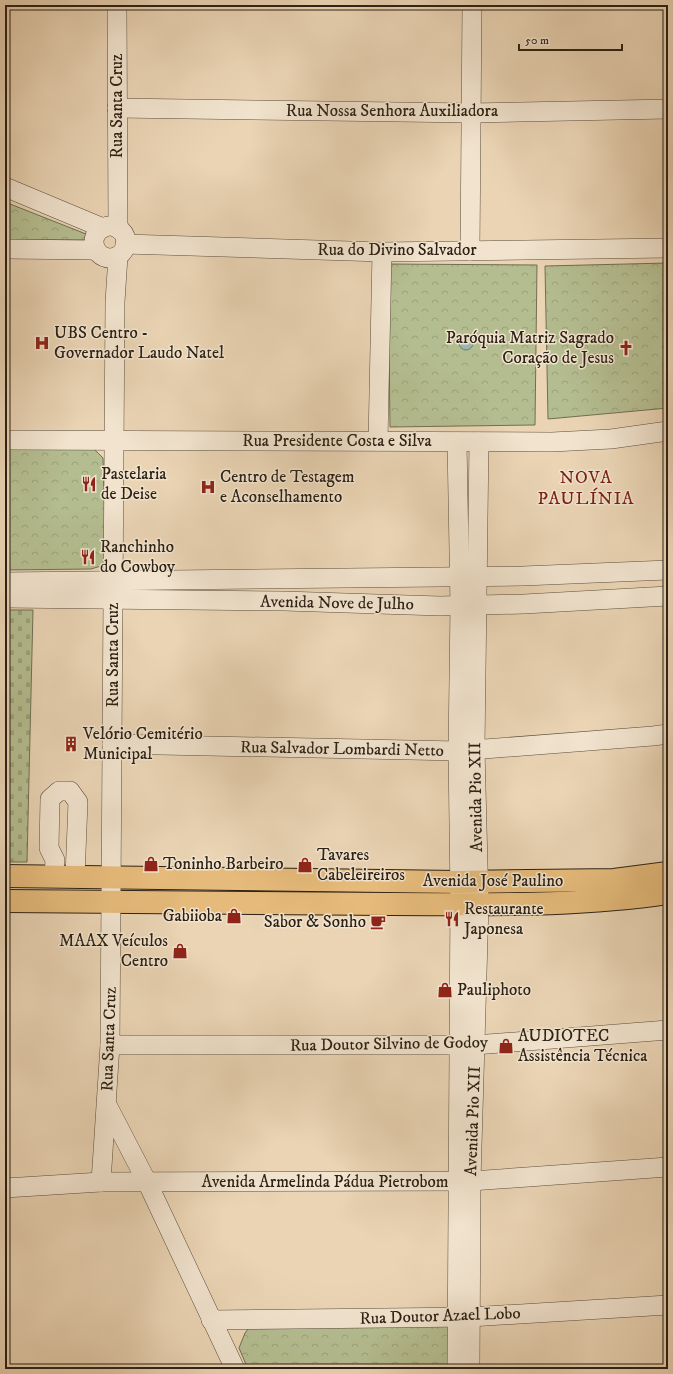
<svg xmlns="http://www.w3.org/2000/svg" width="673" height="1374" font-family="'IM FELL DW Pica',serif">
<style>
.cemetery{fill:url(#cemetery-stones);stroke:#706f52}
.park{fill:url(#park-crowns);stroke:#706f52}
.water{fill:#98b8ae;stroke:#6c7c71}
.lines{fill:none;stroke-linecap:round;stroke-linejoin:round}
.minor-casing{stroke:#5b4e3d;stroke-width:20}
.major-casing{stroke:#2b2115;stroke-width:24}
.minor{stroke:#f1e3ce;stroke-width:19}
.major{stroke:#e5ba7a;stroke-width:22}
.labels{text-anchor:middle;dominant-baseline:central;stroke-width:3;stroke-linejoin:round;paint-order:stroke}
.street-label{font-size:17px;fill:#2b2115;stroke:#f1e3ce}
.poi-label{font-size:17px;fill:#2b2115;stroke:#f1e3ce;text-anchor:start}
.neighbourhood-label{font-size:18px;letter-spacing:1px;fill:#7a1f14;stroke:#f1e3ce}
</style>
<defs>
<pattern id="cemetery-stones" width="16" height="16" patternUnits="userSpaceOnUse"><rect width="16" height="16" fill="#b4bd90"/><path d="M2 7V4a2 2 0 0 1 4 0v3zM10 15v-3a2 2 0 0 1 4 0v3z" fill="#9ba27b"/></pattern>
<pattern id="park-crowns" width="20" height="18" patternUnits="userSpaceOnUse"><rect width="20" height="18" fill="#b4bd90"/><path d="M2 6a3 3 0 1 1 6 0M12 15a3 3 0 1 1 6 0" fill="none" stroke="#9ba27b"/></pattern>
</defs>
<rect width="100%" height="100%" fill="#ead4b4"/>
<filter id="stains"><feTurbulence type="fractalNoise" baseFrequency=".005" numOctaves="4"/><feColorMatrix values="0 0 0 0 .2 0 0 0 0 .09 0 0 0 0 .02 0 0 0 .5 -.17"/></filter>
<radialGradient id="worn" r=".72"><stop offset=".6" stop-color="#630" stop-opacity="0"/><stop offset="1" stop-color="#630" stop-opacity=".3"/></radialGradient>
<!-- cemetery -->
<path class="cemetery" d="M 5,610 L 33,610 L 27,862 L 5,862 Z"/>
<!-- park -->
<g class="park">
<path d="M 5,202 L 86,234 L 87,237 L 85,240 L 5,240 Z"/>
<path d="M 668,263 L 668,408 L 548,419 L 545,266 Z"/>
<path d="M 388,264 L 537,265 L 535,425 L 390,427 Z"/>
<path d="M 5,447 L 94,449 L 103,458 L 106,557 L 101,566 L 91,569 L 5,570 Z"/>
<path d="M 453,1320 L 453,1369 L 248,1369 L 239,1348 L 245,1333 L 251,1325 Z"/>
</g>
<!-- water -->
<circle class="water" cx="466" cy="343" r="7"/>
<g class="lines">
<!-- minor casing -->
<g class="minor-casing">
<g id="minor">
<path d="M 117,5 L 118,229"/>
<path d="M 117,108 L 471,113 L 668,109"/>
<path d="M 5,187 L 103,228"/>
<circle cx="110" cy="242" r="16"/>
<path d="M 125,244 L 382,252 L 668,248"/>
<path d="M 5,249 L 95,250"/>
<path d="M 470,251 L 472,5"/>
<path d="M 5,440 L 552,442 L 611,439 L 668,431"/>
<path d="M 378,441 L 382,252"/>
<path d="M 457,442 L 460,605 L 458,751 L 460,895 L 457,1366"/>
<path d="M 5,582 L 523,576 L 668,570"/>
<path d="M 5,598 L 284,601 L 440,606 L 524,604 L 668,596"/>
<path d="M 112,744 L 458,751 L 653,736 L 668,734"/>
<path d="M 54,877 L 55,860 L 49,848 L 50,799 L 59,791 L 70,791 L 78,802 L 75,877"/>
<path d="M 110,1045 L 475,1045 L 668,1030"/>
<path d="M 107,1105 L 148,1184 L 235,1369"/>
<path d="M 101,1182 L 110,1045 L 115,302 L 118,256"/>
<path d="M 5,1188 L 101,1182 L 471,1181 L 668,1167"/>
<path d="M 211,1320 L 470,1317 L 668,1305"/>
<path d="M 470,1369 L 471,1181 L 479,904 L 475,749 L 479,442"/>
</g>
</g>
<!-- major casing -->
<g class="major-casing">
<g id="major">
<path d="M 5,876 L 459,882 L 614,880 L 668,873"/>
<path d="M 5,901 C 134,903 263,904 392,904 C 483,904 577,907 668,893"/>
</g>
</g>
<!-- minor -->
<use href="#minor" class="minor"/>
<!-- major -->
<use href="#major" class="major"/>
</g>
<!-- icons -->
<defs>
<g id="hospital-bare" transform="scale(1.2)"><path d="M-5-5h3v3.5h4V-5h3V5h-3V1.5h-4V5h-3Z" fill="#8f2418" stroke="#f1e3ce" stroke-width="2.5" paint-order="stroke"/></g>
<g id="church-bare" transform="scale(1.2)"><path d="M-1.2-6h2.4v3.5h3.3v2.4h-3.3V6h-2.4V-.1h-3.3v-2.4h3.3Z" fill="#8f2418" stroke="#f1e3ce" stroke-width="2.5" paint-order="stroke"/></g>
<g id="restaurant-bare" transform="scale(1.2)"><path d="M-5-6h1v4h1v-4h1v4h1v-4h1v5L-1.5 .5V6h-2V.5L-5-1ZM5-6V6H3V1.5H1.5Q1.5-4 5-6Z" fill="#8f2418" stroke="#f1e3ce" stroke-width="2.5" paint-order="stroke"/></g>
<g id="building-bare" transform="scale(1.2)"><path d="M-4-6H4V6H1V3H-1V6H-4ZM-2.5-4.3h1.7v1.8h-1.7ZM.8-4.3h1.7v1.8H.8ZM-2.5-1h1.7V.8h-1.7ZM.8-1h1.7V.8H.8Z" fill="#8f2418" stroke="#f1e3ce" stroke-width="2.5" paint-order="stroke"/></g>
<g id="shop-bare" transform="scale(1.2)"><path d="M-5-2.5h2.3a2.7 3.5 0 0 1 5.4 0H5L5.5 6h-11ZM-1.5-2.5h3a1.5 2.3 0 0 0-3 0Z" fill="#8f2418" stroke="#f1e3ce" stroke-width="2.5" paint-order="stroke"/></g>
<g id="cafe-bare" transform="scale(1.2)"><path d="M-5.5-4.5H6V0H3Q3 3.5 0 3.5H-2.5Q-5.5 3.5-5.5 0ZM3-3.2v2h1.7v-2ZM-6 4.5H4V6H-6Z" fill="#8f2418" stroke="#f1e3ce" stroke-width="2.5" paint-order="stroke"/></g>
</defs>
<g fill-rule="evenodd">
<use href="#hospital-bare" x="42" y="343"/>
<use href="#church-bare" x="626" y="348"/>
<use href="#restaurant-bare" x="89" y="484"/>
<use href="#hospital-bare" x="208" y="487"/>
<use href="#restaurant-bare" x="88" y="557"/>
<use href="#building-bare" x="71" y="744"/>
<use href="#shop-bare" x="151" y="864"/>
<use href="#shop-bare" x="305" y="865"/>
<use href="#shop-bare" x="234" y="916"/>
<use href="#restaurant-bare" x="452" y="919"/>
<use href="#cafe-bare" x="378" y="922"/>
<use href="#shop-bare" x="180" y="951"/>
<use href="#shop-bare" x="445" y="990"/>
<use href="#shop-bare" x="506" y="1046"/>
</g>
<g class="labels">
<!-- street labels -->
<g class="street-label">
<text transform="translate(117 106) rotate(-90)">Rua Santa Cruz</text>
<text x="392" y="111">Rua Nossa Senhora Auxiliadora</text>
<text x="397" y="250">Rua do Divino Salvador</text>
<text x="337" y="441">Rua Presidente Costa e Silva</text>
<text transform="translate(337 603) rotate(1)">Avenida Nove de Julho</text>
<text transform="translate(113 655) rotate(-90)">Rua Santa Cruz</text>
<text transform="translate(342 749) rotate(1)">Rua Salvador Lombardi Netto</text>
<text transform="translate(476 797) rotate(-91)">Avenida Pio XII</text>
<text x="493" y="881">Avenida José Paulino</text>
<text transform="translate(109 1039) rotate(-88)">Rua Santa Cruz</text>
<text transform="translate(389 1044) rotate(-1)">Rua Doutor Silvino de Godoy</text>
<text transform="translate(473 1121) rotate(-88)">Avenida Pio XII</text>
<text x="325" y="1182">Avenida Armelinda Pádua Pietrobom</text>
<text transform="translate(440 1316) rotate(-2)">Rua Doutor Azael Lobo</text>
</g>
<!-- poi labels -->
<g class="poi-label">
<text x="54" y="333">UBS Centro -<tspan x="54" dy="20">Governador Laudo Natel</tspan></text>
<text x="614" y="338" text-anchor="end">Paróquia Matriz Sagrado<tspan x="614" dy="20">Coração de Jesus</tspan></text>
<text x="101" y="474">Pastelaria<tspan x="101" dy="20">de Deise</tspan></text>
<text x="220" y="477">Centro de Testagem<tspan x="220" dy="20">e Aconselhamento</tspan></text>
<text x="100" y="547">Ranchinho<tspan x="100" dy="20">do Cowboy</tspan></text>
<text x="83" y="734">Velório Cemitério<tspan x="83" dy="20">Municipal</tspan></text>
<text x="317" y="855">Tavares<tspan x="317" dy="20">Cabeleireiros</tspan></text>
<text x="163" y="864">Toninho Barbeiro</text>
<text x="464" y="909">Restaurante<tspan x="464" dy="20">Japonesa</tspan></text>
<text x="222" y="916" text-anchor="end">Gabiioba</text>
<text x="366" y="922" text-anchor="end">Sabor &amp; Sonho</text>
<text x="168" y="941" text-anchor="end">MAAX Veículos<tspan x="168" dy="20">Centro</tspan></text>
<text x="457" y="990">Pauliphoto</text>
<text x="518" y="1036">AUDIOTEC<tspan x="518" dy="20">Assistência Técnica</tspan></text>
</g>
<!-- neighbourhood labels -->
<g class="neighbourhood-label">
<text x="586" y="478">NOVA<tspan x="586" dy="21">PAULÍNIA</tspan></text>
</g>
</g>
<!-- margin -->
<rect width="673" height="1374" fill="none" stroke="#ead4b4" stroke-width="20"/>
<rect x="6" y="6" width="661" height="1362" fill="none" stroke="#2b2115" stroke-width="2"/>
<rect x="10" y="10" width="653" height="1354" fill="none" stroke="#2b2115"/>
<!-- scale -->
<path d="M519 44v6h103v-6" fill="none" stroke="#2b2115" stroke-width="2"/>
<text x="525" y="44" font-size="12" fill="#2b2115" stroke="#f1e3ce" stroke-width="3" paint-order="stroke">50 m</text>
<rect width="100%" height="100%" filter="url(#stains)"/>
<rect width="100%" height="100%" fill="url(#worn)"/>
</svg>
